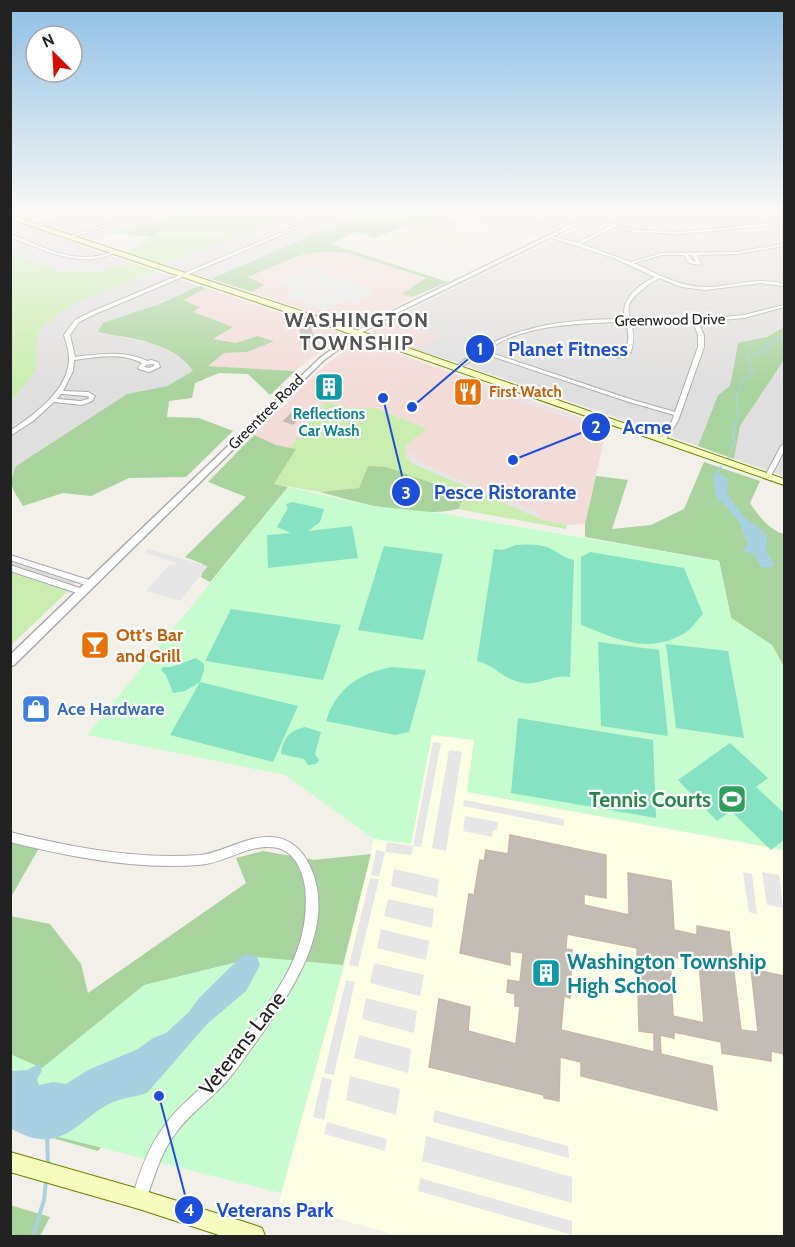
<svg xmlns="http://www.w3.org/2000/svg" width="795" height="1247" font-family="Cabin,sans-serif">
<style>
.residential{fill:#e0dfdf}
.commercial{fill:#f3dbd8}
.education{fill:#fdffe5}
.farmland{fill:#edf1d4}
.grass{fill:#c9edae}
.forest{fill:#a9d39c}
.park{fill:#c6fcce}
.pitch{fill:#85e3c4}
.parking{fill:#e6e6e6}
.water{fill:#a8d0e1}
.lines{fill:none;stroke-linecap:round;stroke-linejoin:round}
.stream-far2{stroke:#a8d0e1;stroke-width:1.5}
.stream-far1{stroke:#a8d0e1;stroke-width:2}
.stream{stroke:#a8d0e1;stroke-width:4}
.building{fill:#c3bcb4;stroke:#c5b7aa;stroke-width:1.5;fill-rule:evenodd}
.minor-casing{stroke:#a9a9a9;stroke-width:2}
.tertiary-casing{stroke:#a9a9a9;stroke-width:3}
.secondary-casing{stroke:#6b8101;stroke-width:2}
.minor{fill:#fff;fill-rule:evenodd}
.tertiary{fill:#fff;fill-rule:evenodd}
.secondary{fill:#f5fcbd;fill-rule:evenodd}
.labels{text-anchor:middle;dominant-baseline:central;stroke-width:4.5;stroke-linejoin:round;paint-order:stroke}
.far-street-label{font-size:15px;fill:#222;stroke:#fff}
.far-food-label{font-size:15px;font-weight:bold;fill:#c56008;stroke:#fff;text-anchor:start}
.far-culture-label{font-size:15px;font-weight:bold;fill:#0d838f;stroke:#fff}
.food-label{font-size:18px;font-weight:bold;fill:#c56008;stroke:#fff;text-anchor:start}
.shop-label{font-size:18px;font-weight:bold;fill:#366cbe;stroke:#fff;text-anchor:start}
.far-district-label{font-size:20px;font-weight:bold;letter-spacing:1.5px;fill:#555;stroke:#fff}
.near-leisure-label{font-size:21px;font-weight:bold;fill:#27864d;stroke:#fff;text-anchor:end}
.near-culture-label{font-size:21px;font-weight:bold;fill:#0d838f;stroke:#fff;text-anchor:start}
.near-street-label{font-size:21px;fill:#222;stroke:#fff}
.leader{fill:none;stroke:#1d4ed8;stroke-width:2}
.callout-dot{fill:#1d4ed8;stroke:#fff;stroke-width:2}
.mark-label{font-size:18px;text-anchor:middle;font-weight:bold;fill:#fff}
.callout-label{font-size:20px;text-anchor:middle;font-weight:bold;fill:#1d4ed8;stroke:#fff;stroke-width:4.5;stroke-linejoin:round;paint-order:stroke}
</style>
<rect width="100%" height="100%" fill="#f2f0e8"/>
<!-- residential -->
<g class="residential">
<path d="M 59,211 L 187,211 L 90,241 L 38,223 L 65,214 Z"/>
<path d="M 305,211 L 368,211 L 211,279 L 162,264 Z"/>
<path d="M 460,211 L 593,211 L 540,238 L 476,220 Z"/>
<path d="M 613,211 L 784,211 L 784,327 L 767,337 L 738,343 L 730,386 L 718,395 L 698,446 L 456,362 L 417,350 L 438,336 L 391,319 Z"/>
<path d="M 10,220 L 132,263 L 101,272 L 57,271 L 11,253 Z"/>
<path d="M 156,271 L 198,286 L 98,332 L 160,345 L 183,357 L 193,371 L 167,386 L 127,394 L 16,466 L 11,478 L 11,399 L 14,399 L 36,369 L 37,331 L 71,305 Z"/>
<path d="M 784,360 L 784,476 L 734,459 L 740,426 Z"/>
<path d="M 11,554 L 35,562 L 81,577 L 68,591 L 11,573 Z"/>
</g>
<!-- commercial -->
<g class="commercial">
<path d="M 320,252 L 348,253 L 427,279 L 402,294 L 413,297 L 358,327 L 353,327 L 252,292 L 264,285 L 247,278 L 301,255 Z"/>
<path d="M 206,288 L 344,334 L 295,371 L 207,366 L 224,353 L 247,352 L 257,336 L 236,343 L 212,339 L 232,327 L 193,312 L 199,307 L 182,300 Z"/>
<path d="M 391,319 L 439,336 L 417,350 L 373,334 L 372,330 Z"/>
<path d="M 359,340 L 607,427 L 585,524 L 567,525 L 540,519 L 415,466 L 410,462 L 405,453 L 407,445 L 426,429 L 375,408 L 351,408 L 325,402 L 290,448 L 276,445 L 254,435 L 324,366 Z"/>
</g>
<!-- education -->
<path class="education" d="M 288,487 L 373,506 L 423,511 L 565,534 L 719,561 L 731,618 L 784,667 L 784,1236 L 399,1236 L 279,1202 L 344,965 L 374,839 L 285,775 L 87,735 Z"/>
<!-- farmland -->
<path class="farmland" d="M 416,221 L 472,236 L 453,244 L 426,236 L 402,247 L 376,238 Z"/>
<!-- grass -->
<g class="grass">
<path d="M 200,211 L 305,211 L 162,264 L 127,252 L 178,220 Z"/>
<path d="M 11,253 L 57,271 L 101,272 L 132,263 L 156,271 L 71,305 L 38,331 L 36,369 L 14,399 L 11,399 Z"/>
<path d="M 325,402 L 351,408 L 375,408 L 427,429 L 407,445 L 405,454 L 410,462 L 540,519 L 567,525 L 566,529 L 458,509 L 466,495 L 368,466 L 359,488 L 320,492 L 274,484 L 296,449 L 290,448 Z"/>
<path d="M 11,573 L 68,591 L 11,645 L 10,573 Z"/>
</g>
<!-- forest -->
<g class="forest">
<path d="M 187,211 L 200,211 L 178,220 L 151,237 L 112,233 Z"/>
<path d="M 368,211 L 460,211 L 476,220 L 453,215 L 449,217 L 461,221 L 452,224 L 436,221 L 426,224 L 416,221 L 376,238 L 356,232 L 331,244 L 448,282 L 413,297 L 402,294 L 426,278 L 348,253 L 320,252 L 301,255 L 248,277 L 264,285 L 252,292 L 211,279 Z"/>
<path d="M 198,286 L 206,288 L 183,300 L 200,307 L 193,312 L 233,327 L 213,339 L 236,343 L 257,336 L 274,341 L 247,352 L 224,353 L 208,366 L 295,371 L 270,395 L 248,374 L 219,373 L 195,383 L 192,398 L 169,401 L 167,417 L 199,418 L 233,431 L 186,477 L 129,478 L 91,496 L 63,493 L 23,506 C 13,489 7,486 16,466 L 127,394 L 167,386 L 193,371 C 173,341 131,339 98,332 L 103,323 L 162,303 Z"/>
<path d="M 784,327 L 784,360 L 740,426 L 734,459 L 698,446 L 718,395 L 730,386 L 738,343 L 767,337 Z"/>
<path d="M 254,435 L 276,445 L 296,449 L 274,484 L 288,487 L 210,582 L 201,577 L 203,564 L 185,557 L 246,497 L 208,482 Z"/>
<path d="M 704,462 L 760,481 L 750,503 C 758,515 769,530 784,534 L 784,667 L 772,645 L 731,618 L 719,561 L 585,537 L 585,524 L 596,476 L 628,480 L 612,529 L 651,525 L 684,509 Z"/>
<path d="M 368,466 L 386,467 L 466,495 L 458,509 C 413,519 364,504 320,492 L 359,488 Z"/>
<path d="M 11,842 L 39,848 L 11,897 Z"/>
<path d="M 263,851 L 314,860 L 371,854 L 330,1016 L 148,1092 L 98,1151 L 11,1126 L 10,916 L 50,924 L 81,964 L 88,993 L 246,883 L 236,858 Z"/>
<path d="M 10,1205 L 50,1217 L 40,1236 L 11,1236 Z"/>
</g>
<!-- park -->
<g class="park">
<path d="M 288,487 L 373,506 L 439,513 L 719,561 L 731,618 L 772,645 L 784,667 L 784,850 L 467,792 L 474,740 L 432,735 L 411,844 L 374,839 L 285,775 L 87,735 Z"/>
<path d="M 257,957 L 344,965 L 281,1193 L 11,1125 L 10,1054 L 42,1068 L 144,985 Z"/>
</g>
<!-- pitch -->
<g class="pitch">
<path d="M 292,502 L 324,509 L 320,522 L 308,531 L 352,526 L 358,558 L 268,568 L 267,535 L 291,533 L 277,527 L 288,508 L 286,504 Z"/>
<path d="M 516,545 C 526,544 537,544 547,547 C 557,551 563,558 574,560 L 570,677 C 554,674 541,685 524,683 C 504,681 494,664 477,661 L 494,549 L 502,550 Z"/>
<path d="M 384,546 L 443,554 L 423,640 L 358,630 Z"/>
<path d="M 590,552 L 684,568 L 703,614 C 697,620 690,631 683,634 C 646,655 616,638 581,625 L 581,557 Z"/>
<path d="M 231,609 L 341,625 L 323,680 L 205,661 Z"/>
<path d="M 598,642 L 659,650 L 668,736 L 601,726 Z"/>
<path d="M 666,644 L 728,651 L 744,738 L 676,728 Z"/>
<path d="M 196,658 L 204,664 L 204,671 L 200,682 L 298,706 L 273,762 L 170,735 L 200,682 L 185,691 L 173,693 L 166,675 L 161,670 L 163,667 L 171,667 Z"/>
<path d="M 392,667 L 426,670 L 409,732 L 395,735 L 326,721 C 336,688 360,673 392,667 Z"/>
<path d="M 518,718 L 653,740 L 656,818 L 511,793 Z"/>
<path d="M 305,727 L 321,732 L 315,754 L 319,760 L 316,764 L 308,765 L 304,759 L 281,754 C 283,738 289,731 305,727 Z"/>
<path d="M 730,743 L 768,778 L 756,787 L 784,813 L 784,840 L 771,850 L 731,811 L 717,821 L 678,780 Z"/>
</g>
<!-- parking -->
<g class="parking">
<path d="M 309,266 L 376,292 L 354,304 L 344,301 L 324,311 L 287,298 L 289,297 L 287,294 L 293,289 L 281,284 L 281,279 Z"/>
<path d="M 463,378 L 592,423 L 590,425 L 460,380 Z"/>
<path d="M 413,453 L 416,461 L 541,514 L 539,517 L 413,464 L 408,454 Z"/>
<path d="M 148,549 L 208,566 L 180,601 L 146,591 L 169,565 L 174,566 L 177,563 L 145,553 Z"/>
<path d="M 433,742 L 441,743 L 421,847 L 413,846 Z"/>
<path d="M 449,750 L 462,752 L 446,851 L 432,848 Z"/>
<path d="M 464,800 L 564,819 L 564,826 L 463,806 Z"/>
<path d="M 465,816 L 498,822 L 497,830 L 493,830 L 492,837 L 463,831 Z"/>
<path d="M 387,842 L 413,846 L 411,855 L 385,852 L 379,877 L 371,875 L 376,850 L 385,852 Z"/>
<path d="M 394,869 L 439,879 L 437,897 L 391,886 Z"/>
<path d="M 743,872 L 752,874 L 757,914 L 749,912 Z"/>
<path d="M 762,872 L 779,875 L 783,908 L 767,905 Z"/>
<path d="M 370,878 L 379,879 L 358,967 L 349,965 Z"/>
<path d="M 388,899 L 434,909 L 432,928 L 384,916 Z"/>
<path d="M 381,929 L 429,941 L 426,960 L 377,948 Z"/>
<path d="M 374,963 L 424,975 L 420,996 L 370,983 Z"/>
<path d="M 346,980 L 355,982 L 334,1075 L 324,1073 Z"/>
<path d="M 366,998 L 417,1011 L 414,1033 L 362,1019 Z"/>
<path d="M 359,1035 L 411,1049 L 408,1073 L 354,1058 Z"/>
<path d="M 350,1076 L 400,1089 L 396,1115 L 346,1100 Z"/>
<path d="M 322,1077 L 332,1080 L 324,1120 L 313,1117 Z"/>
<path d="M 435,1110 L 568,1146 L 569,1158 L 433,1122 Z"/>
<path d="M 327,1122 L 387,1139 L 385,1151 L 324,1134 Z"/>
<path d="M 426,1136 L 572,1177 L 572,1203 L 422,1161 Z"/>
<path d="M 420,1178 L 572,1221 L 572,1235 L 418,1191 Z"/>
</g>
<!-- water -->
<g class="water">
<path d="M 718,473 L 728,479 L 727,492 L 729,497 L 744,517 L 767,534 L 766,551 L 774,564 L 773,567 L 761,567 L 754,554 L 743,551 L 748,544 L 738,520 L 716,496 L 713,476 Z"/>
<path d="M 244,954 L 257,957 L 260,965 L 246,991 L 207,1024 L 148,1092 C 139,1097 122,1097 109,1104 C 87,1114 69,1142 41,1139 C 30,1139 21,1133 11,1129 L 11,1071 L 27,1070 L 39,1064 L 42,1070 L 37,1080 L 39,1085 L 53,1082 L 66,1084 L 88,1070 L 138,1049 L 153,1038 L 166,1033 L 189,1012 L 199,998 Z"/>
</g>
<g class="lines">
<!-- stream-far2 -->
<g class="stream-far2">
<path d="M 728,458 L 735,440 L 732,435 L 738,416 L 736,398 L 743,379 L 753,374 L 747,357 L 765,350 L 766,345 L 784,337"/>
<path d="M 719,471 L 721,466"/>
</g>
<!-- stream-far1 -->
<path class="stream-far1" d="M 717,475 L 719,470"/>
<!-- stream -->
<g class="stream">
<path d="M 47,1136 L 48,1164"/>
<path d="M 33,1236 L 44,1200 L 46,1181"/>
</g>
</g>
<!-- building -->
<g class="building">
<path d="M 310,327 L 315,341 L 302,342 L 300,328 Z"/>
<path d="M 297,408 L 306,410 L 293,424 L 284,421 Z"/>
<path d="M 510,835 L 606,855 L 606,898 L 584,894 L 584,905 L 629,915 L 628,873 L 671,881 L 674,930 L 697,935 L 697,926 L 729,932 L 741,1030 L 758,1032 L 751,969 L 784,976 L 784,1054 L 771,1051 L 771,1061 L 722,1053 L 721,1042 L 674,1032 L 674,1038 L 660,1035 L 661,1054 L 712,1066 L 717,1110 L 581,1076 L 581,1062 L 560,1057 L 559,1101 L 544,1098 L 544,1095 L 429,1067 L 439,999 L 470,1007 L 468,1031 L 516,1044 L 520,1006 L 515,1006 L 515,994 L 507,992 L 508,980 L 520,982 L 523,953 L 510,951 L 510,965 L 460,953 L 469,894 L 474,895 L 480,860 L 484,861 L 486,850 L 508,854 ZM 567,934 L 637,948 L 639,1031 L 654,1033 L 654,1052 L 561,1030 L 564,996 L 570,998 L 572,950 L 566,949 ZM 670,956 L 699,962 L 704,1023 L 673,1016 Z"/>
</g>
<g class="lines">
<!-- minor casing -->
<g class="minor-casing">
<g id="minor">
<path d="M 79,211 L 84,211 L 37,227 L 34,226 Z"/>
<path d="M 148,211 L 153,211 L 70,238 L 67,237 Z"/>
<path d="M 333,211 L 338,211 L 95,314 L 79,322 L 70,335 L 75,357 C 100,354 124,350 147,361 L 151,360 L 158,362 L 160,367 L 149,372 L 139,369 L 138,368 L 142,363 C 121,352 97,357 74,360 L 73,371 L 63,391 L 88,392 L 95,396 L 92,401 L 82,405 L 54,402 L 33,421 L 10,436 L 10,431 C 35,414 69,390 69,358 C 69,350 66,342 64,335 L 75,320 L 91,312 ZM 151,364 L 154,364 L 154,366 L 149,368 L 144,367 L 146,365 ZM 61,394 L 87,396 L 89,397 L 88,399 L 81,401 L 57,399 Z"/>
<path d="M 498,211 L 504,211 L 567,228 L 565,229 Z"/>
<path d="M 685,211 L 694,211 L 628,220 L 617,226 L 636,230 L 679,232 L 781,222 L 762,211 L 766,211 L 784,221 L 784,224 L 679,234 L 636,232 L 614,227 L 581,244 L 631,262 L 662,253 L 736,252 L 784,244 L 784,246 L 736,254 L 697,255 L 701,264 L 699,265 L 689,263 L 684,255 L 662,255 L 634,263 C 657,274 680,287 705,287 C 735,287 753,276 784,284 L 784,286 L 761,283 L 705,290 L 682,287 L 659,278 C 650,283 633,295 629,305 C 628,310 629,314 630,320 L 702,319 L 744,315 L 784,305 L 784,307 L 744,318 L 698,322 L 704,335 L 704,347 L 678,421 L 665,441 L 663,442 L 660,440 L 672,421 L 674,415 L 629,402 L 482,353 L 459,369 L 454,368 C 503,326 562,319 625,319 C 620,300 638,285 655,277 L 614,258 L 549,237 L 549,235 L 577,243 L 626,218 ZM 688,255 L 692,255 L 696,262 L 693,261 ZM 616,322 L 626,322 C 629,333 629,341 626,351 L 616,355 L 615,356 L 618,358 L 631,352 C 634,341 634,333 631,323 L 693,322 L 698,335 L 698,347 L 675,412 L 633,400 L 485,351 C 522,325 572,324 616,322 Z"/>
<path d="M 10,234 C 35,243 60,258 87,257 C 97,257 106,254 115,251 L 117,252 C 81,270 44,250 10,237 Z"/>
<path d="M 784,444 L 784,451 L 771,476 L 770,477 L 766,477 L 765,476 L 781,446 Z"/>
<path d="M 10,555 L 95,582 L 96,584 L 92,587 L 10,560 Z"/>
<path d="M 10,565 L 86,590 L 87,592 L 83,595 L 10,571 Z"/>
<path d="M 10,832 C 71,847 136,860 200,855 C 226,852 251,832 279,838 C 298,843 308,858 314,876 C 333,934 288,997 256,1042 C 246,1055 237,1070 226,1082 C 210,1100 189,1114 175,1134 C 158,1157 155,1178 144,1204 L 139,1206 L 134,1204 L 132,1199 C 139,1173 148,1147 165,1125 C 179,1105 199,1091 216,1074 C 229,1060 238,1045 249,1030 C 282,986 311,945 305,887 C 303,871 294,852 278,848 C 250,842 226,863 199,865 C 136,870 71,857 10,842 Z"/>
</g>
</g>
<!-- tertiary casing -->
<g class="tertiary-casing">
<path id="tertiary" d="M 599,211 L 604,211 L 399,312 L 359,334 L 324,360 L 14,665 L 10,666 L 10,655 L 320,358 L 355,332 L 395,310 Z"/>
</g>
<!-- secondary casing -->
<g class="secondary-casing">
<g id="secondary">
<path d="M 10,215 L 328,320 L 784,479 L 784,485 L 322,324 L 10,219 Z"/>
<path d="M 10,1152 L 139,1189 L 254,1225 L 262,1228 L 265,1236 L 222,1236 L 139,1209 L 10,1172 Z"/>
</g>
</g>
<!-- minor -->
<use href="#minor" class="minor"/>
<!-- tertiary -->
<use href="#tertiary" class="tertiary"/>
<!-- secondary -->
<use href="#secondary" class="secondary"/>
</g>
<!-- sky -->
<linearGradient id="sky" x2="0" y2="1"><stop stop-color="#8ebfe5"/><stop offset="0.55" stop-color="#f9f8f5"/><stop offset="1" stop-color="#f9f8f5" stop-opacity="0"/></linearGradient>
<rect width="795" height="385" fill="url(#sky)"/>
<!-- icons -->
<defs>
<g id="building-square" transform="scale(1.5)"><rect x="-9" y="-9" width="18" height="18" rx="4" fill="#0f9aa8" stroke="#fff"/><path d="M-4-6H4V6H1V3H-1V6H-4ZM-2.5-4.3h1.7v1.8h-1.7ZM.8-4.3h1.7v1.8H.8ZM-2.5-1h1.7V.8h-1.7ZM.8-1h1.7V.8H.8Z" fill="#fff"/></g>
<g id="restaurant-square" transform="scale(1.5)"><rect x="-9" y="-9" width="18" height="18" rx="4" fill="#e8710a" stroke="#fff"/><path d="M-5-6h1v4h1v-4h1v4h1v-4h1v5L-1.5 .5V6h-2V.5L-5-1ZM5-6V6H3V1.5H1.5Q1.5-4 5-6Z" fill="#fff"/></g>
<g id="bar-square" transform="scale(1.5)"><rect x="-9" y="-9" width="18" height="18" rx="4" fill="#e8710a" stroke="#fff"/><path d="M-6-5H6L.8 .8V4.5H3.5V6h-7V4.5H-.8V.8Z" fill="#fff"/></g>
<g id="shop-square" transform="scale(1.5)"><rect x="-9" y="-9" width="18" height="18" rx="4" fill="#3f7fe0" stroke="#fff"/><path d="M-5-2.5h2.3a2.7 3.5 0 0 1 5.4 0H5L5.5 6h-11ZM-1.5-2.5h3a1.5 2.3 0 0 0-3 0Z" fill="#fff"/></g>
<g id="stadium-square" transform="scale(1.5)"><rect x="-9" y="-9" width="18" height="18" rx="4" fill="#2e9e5b" stroke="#fff"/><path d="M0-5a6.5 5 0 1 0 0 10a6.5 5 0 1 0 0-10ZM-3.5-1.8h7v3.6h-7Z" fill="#fff"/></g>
</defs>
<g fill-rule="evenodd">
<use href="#building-square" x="329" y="387"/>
<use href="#restaurant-square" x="468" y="392"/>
<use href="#bar-square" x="95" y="645"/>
<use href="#shop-square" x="36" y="709"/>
<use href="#stadium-square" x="732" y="799"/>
<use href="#building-square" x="546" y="973"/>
</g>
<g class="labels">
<!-- far-street labels -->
<g class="far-street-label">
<text transform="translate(670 320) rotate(-1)">Greenwood Drive</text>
<text transform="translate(266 412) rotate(-45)">Greentree Road</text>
</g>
<!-- far-food labels -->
<g class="far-food-label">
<text x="489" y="392">First Watch</text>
</g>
<!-- far-culture labels -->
<g class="far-culture-label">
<text x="329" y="414">Reflections<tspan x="329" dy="17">Car Wash</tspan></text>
</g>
<!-- food labels -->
<g class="food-label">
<text x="116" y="635">Ott's Bar<tspan x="116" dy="21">and Grill</tspan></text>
</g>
<!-- shop labels -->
<g class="shop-label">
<text x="57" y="709">Ace Hardware</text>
</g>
<!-- far-district labels -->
<g class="far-district-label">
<text x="357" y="320">WASHINGTON<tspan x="357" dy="23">TOWNSHIP</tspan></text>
</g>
<!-- near-leisure labels -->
<g class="near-leisure-label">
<text x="711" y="799">Tennis Courts</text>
</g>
<!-- near-culture labels -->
<g class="near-culture-label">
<text x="567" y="961">Washington Township<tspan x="567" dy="24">High School</tspan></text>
</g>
<!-- near-street labels -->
<g class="near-street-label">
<text transform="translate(242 1043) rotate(-52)">Veterans Lane</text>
</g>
</g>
<!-- callouts -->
<path class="leader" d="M412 407L480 349M513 460L596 427M383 398L406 492M159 1096L189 1210"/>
<g class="callout-dot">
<circle cx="412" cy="407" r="6"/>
<circle cx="513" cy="460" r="6"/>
<circle cx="383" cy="398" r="6"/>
<circle cx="159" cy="1096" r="6"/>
<circle cx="480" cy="349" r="15"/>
<circle cx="596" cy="427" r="15"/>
<circle cx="406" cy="492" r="15"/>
<circle cx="189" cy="1210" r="15"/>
</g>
<g class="mark-label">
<text x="480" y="355">1</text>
<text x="596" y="433">2</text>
<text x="406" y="499">3</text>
<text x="189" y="1216">4</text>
</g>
<g class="callout-label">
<text x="568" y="356">Planet Fitness</text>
<text x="647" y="434">Acme</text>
<text x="505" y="499">Pesce Ristorante</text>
<text x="275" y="1217">Veterans Park</text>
</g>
<!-- border -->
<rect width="795" height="1247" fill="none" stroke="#222222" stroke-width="24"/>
<!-- north arrow -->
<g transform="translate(54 54) rotate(336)"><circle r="28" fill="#ffffff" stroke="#a7a7a7" stroke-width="1.5"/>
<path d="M0-4.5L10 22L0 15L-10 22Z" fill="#d40d00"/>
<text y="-9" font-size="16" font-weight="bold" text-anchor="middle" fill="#222222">N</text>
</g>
</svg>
